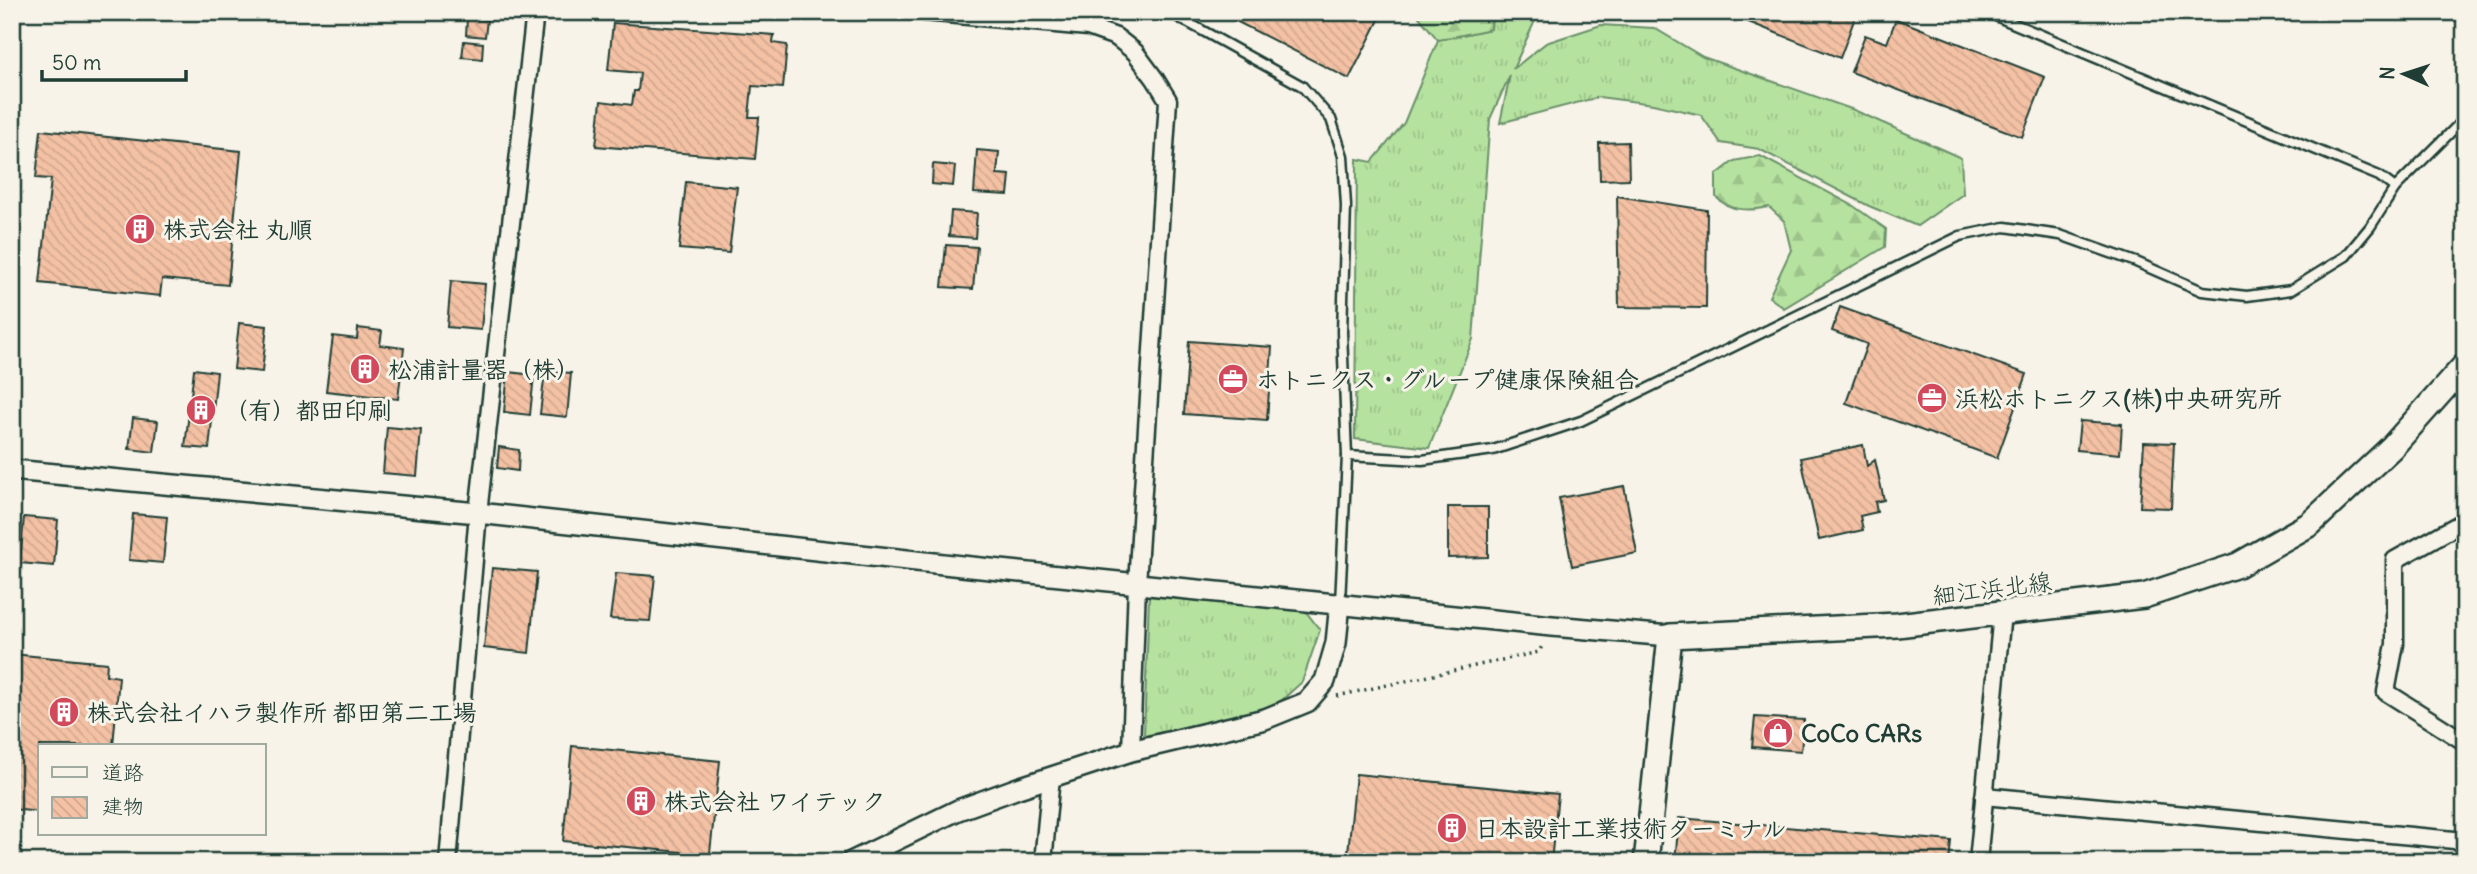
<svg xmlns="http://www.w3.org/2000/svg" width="2477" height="874" font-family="Delius,'Klee One',sans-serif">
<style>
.grass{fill:url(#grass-tufts);stroke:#6a906a;stroke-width:2}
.forest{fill:url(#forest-firs);stroke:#6a906a;stroke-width:2}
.building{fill:url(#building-back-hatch);stroke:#1f3d34;stroke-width:2}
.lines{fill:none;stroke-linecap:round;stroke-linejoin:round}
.service-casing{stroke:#1f3d34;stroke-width:13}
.minor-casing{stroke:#1f3d34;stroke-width:21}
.tertiary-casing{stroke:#1f3d34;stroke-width:24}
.secondary-casing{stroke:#1f3d34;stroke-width:28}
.path{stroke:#1f3d34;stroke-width:3.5;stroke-dasharray:2 5;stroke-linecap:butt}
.service{stroke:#f7f3e8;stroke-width:8}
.minor{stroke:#f7f3e8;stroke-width:16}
.tertiary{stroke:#f7f3e8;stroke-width:19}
.secondary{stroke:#f7f3e8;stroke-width:23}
.labels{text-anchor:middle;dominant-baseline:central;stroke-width:6;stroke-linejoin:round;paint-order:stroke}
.poi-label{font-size:24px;font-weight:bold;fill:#1f3d34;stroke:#f7f3e8;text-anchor:start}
.street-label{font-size:24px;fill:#1f3d34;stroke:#f7f3e8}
</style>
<defs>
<pattern id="grass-tufts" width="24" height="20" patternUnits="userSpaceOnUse" patternTransform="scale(1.75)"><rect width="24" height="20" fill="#b6e2a0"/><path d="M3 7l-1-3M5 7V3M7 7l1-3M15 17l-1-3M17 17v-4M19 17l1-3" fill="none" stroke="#9cc38a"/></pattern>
<pattern id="forest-firs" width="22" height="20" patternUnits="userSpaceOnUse" patternTransform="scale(1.75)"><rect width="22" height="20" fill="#b6e2a0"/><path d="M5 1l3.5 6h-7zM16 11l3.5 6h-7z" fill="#9cc38a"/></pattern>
<pattern id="building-back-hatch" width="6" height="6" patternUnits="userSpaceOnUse" patternTransform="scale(1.75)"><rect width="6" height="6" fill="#f4c1a4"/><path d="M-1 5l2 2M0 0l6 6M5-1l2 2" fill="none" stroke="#d1a78e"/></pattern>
</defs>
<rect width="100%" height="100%" fill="#f7f3e8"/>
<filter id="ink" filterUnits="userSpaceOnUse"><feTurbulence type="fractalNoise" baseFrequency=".0143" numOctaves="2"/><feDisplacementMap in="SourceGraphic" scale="14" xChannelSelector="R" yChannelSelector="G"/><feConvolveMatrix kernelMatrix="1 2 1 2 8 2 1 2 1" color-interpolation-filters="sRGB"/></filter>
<g filter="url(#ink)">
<!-- grass -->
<g class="grass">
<path d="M 1492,12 L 1539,12 L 1513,69 L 1546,43 L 1601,25 L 1654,28 L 1703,57 L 1854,110 L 1961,158 L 1963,194 L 1917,226 L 1869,206 L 1759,149 L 1721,143 L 1701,115 L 1653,104 L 1599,97 L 1500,123 L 1510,75 L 1490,119 L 1473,339 L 1429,448 L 1355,439 L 1357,159 L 1372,162 L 1404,123 L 1438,40 L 1491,29 Z"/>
<path d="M 1149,596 L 1303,608 L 1320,630 L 1302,682 L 1274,707 L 1144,736 Z"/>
</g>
<!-- forest -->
<g class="forest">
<path d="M 1415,12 L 1492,12 L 1491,29 L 1438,40 Z"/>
<path d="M 1760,156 L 1852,205 L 1886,229 L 1885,247 L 1784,308 L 1769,297 L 1791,250 L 1784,221 L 1769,207 C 1750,211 1730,212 1716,197 L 1716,175 L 1734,161 Z"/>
</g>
<!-- building -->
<g class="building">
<path d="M 1225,12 L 1383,12 L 1349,79 L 1224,15 Z"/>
<path d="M 1723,12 L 1857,12 L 1840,58 Z"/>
<path d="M 467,19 L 487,20 L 485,37 L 466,35 Z"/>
<path d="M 1896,19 L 2045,77 L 2022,137 L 1851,72 L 1865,35 L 1887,43 Z"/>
<path d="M 613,23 L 774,35 L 773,43 L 787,45 L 783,88 L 752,86 L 749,117 L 759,117 L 755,159 L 596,146 L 601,101 L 632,105 L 634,91 L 638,91 L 640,73 L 608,70 Z"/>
<path d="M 464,41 L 483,43 L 482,59 L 462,57 Z"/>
<path d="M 41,130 L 241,151 L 228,285 L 162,279 L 160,296 L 40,283 L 51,179 L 36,178 Z"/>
<path d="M 1628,142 L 1629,179 L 1600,180 L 1599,143 Z"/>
<path d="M 977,150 L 999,152 L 997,174 L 1010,175 L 1008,195 L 974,193 Z"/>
<path d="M 933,164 L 955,166 L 953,186 L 932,184 Z"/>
<path d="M 686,182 L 737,187 L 729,253 L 679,249 Z"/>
<path d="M 1617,196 L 1707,210 L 1706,308 L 1619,307 Z"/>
<path d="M 951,211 L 977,213 L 975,238 L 949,236 Z"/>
<path d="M 946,245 L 977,247 L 973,289 L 942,287 Z"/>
<path d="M 451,281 L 485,284 L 481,330 L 447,327 Z"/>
<path d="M 1840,307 L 2027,374 L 1997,458 L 1846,403 L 1867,344 L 1832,331 Z"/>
<path d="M 239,323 L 267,326 L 262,372 L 234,369 Z"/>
<path d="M 358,328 L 382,331 L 380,345 L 404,348 L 398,399 L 326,391 L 333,336 L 357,339 Z"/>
<path d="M 1189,341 L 1272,347 L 1267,420 L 1184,414 Z"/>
<path d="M 194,369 L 217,372 L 209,449 L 185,447 Z"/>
<path d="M 545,371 L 571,373 L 567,417 L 540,414 Z"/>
<path d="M 508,372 L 534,375 L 530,415 L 504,412 Z"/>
<path d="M 133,418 L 158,421 L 154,452 L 129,449 Z"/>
<path d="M 2080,421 L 2122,424 L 2120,454 L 2077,450 Z"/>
<path d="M 387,427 L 421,430 L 417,476 L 383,473 Z"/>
<path d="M 2144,442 L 2174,443 L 2171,508 L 2140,507 Z"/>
<path d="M 1863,445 L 1867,466 L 1875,460 L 1884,500 L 1875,502 L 1877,512 L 1860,516 L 1863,530 L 1819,540 L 1801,458 Z"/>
<path d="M 499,447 L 519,450 L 518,471 L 497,468 Z"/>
<path d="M 1624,486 L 1637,553 L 1572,566 L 1559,498 Z"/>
<path d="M 1448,507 L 1488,507 L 1488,557 L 1448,558 Z"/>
<path d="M 133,514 L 167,517 L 163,563 L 129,560 Z"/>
<path d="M 24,517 L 58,520 L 54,566 L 20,563 Z"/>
<path d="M 492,568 L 537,572 L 529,653 L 484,648 Z"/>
<path d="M 616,573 L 655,576 L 650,621 L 610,619 Z"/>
<path d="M 12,654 L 107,663 L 106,675 L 119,677 L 113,746 L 40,746 L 40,812 L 12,809 Z"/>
<path d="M 1755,717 L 1804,720 L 1801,751 L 1752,747 Z"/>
<path d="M 572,746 L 720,761 L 709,862 L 681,862 L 681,852 L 563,841 Z"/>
<path d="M 1356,774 L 1558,794 L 1551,862 L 1347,862 Z"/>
<path d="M 1679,818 L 1951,841 L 1949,862 L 1675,862 Z"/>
</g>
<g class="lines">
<!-- service casing -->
<g class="service-casing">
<g id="service">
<path d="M 1169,12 L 1302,86 L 1331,119 L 1343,156 L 1346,206 L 1342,332 L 1347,456 L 1340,603"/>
<path d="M 1986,12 L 2379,176 L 2395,188"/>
<path d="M 1347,456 L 1422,460 L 1493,450 L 1581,421 L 1960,236 L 2005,227 L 2060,235 L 2136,262 L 2202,291 L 2247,296 L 2291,290 L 2346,256 L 2370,227 L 2395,188 L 2465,118"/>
</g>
</g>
<!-- minor casing -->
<g class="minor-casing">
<g id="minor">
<path d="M 924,12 L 1088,27 L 1116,37 L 1135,52 L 1155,79 L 1168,100 L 1137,584 L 1131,751"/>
<path d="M 2465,521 L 2395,560 L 2395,644 L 2386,692 L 2465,742"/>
<path d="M 1984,796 L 2465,841"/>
<path d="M 448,862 L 478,513 L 535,12"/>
<path d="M 1043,862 L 1051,777"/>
<path d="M 1978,862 L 2002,613"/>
</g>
</g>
<!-- tertiary casing -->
<g class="tertiary-casing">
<g id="tertiary">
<path d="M 12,470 L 478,513 L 971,567 L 1552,626 L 1670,636"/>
<path d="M 851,862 L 958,810 L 1018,788 L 1131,751 L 1265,719 L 1307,702 L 1325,681 L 1336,643 L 1340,603"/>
</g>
</g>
<!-- secondary casing -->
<g class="secondary-casing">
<path id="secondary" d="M 1646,862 L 1670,636 L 1897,625 L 2144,596 L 2238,565 L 2310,524 L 2392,447 L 2465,365"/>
</g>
<!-- path -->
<path class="path" d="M 1337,696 L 1539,652 L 1543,644"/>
<!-- service -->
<use href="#service" class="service"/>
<!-- minor -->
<use href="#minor" class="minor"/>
<!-- tertiary -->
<use href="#tertiary" class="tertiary"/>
<!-- secondary -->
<use href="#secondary" class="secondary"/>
</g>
</g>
<!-- icons -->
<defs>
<g id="building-disc" transform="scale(1.575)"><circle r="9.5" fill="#d1495b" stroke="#f7f3e8"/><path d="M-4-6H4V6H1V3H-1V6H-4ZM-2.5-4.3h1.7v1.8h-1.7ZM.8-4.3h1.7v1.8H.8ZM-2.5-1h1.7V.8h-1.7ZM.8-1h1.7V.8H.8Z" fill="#fff"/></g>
<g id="office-disc" transform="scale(1.575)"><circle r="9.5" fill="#d1495b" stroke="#f7f3e8"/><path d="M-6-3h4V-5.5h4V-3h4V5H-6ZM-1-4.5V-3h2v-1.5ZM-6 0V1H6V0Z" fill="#fff"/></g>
<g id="shop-disc" transform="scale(1.575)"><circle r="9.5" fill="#d1495b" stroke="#f7f3e8"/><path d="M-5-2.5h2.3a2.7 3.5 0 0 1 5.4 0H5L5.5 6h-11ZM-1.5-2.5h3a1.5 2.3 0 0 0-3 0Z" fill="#fff"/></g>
</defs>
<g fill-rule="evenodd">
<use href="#building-disc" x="140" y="229"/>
<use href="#building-disc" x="365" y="369"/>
<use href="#office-disc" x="1233" y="379"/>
<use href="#office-disc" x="1932" y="398"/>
<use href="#building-disc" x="201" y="410"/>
<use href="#building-disc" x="64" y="712"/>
<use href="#shop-disc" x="1778" y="733"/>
<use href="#building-disc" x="641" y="801"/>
<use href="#building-disc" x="1452" y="828"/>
</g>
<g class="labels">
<!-- poi labels -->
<g class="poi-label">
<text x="163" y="229">株式会社 丸順</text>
<text x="388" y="369">松浦計量器（株）</text>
<text x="1256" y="379">ホトニクス・グループ健康保険組合</text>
<text x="1955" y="398">浜松ホトニクス(株)中央研究所</text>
<text x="224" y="410">（有）都田印刷</text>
<text x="87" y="712">株式会社イハラ製作所 都田第二工場</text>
<text x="1801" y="733">CoCo CARs</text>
<text x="664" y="801">株式会社 ワイテック</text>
<text x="1475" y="828">日本設計工業技術ターミナル</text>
</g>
<!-- street labels -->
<g class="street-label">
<text transform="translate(1992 588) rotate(-7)">細江浜北線</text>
</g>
</g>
<!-- margin -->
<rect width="2477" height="874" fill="none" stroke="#f7f3e8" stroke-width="42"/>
<rect x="21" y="21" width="2435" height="832" fill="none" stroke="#1f3d34" stroke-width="2.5" filter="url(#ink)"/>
<!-- legend -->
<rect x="38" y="744" width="228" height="91" fill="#f7f3e8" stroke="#a1aaa0" stroke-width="2"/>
<rect x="52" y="767" width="35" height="10" fill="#f7f3e8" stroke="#a1aaa0" stroke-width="2"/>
<text x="102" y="780" font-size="21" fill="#1f3d34">道路</text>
<rect x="52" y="797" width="35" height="21" fill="url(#building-back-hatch)" stroke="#a1aaa0" stroke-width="2"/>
<text x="102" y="814" font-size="21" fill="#1f3d34">建物</text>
<!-- north arrow -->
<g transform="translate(2404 74) rotate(273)" stroke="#f7f3e8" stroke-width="5" paint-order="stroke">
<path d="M0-5L12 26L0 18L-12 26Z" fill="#1f3d34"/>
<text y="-10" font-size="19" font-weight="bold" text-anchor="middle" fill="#1f3d34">N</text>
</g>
<!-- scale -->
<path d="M42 70v10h144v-10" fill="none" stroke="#1f3d34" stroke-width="3.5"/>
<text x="52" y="70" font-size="21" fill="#1f3d34" stroke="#f7f3e8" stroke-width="5" paint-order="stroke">50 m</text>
</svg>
